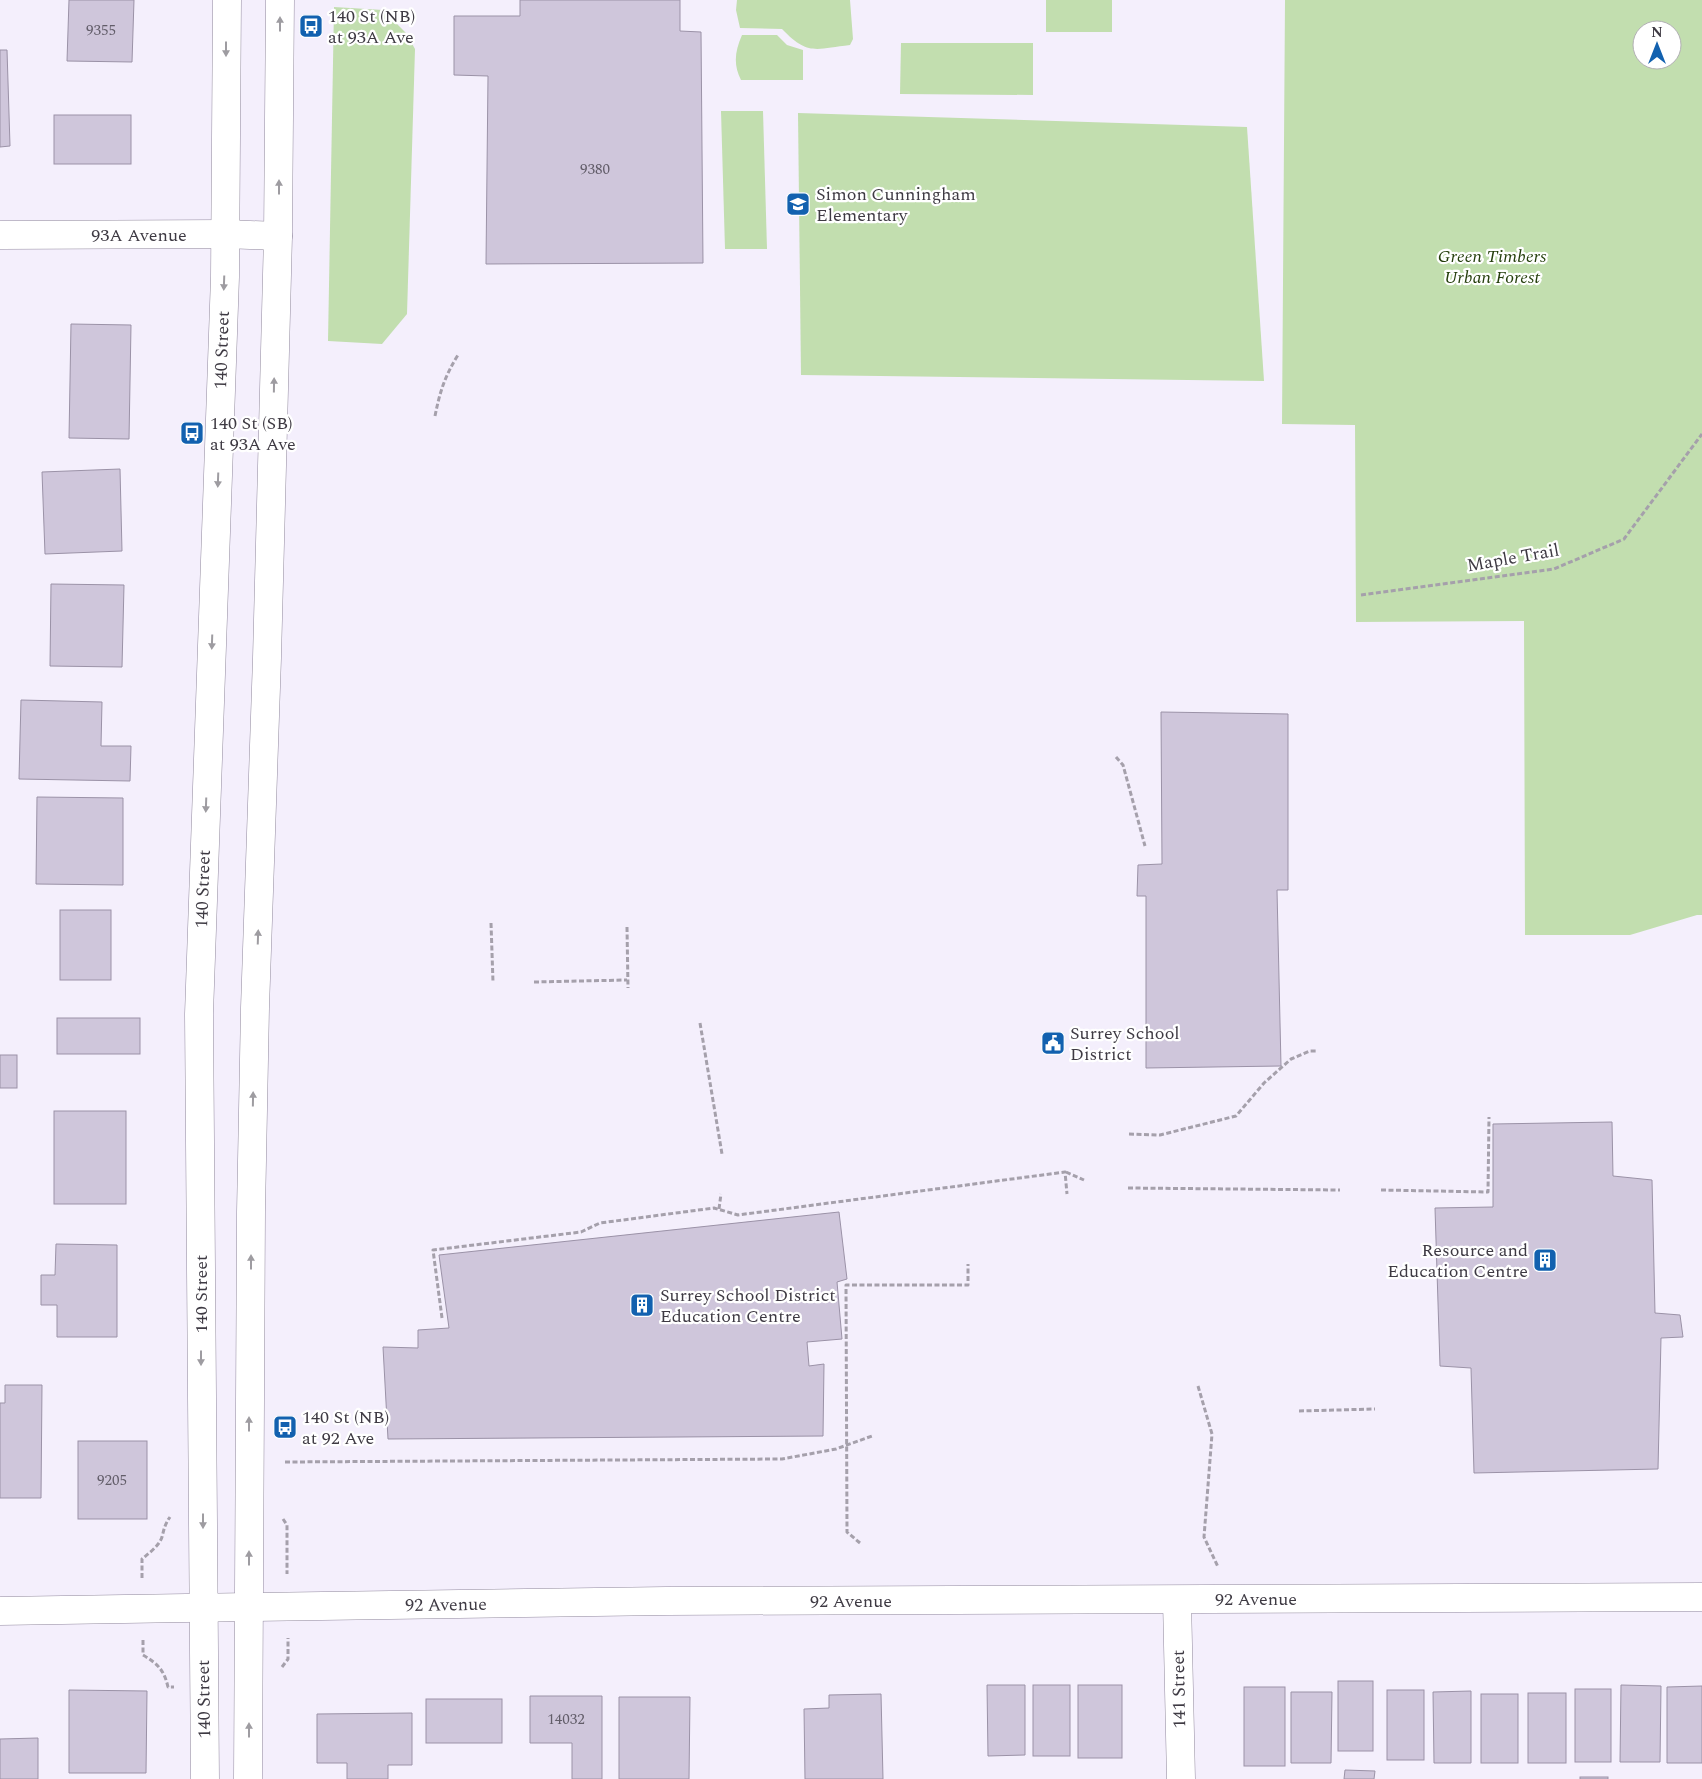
<svg xmlns="http://www.w3.org/2000/svg" width="1702" height="1779" font-family="Spectral,serif">
<style>
.green{fill:#c2deaf;fill-rule:evenodd}
.building{fill:#cfc6db;stroke:#9b92a7}
.lines{fill:none;stroke-linecap:round;stroke-linejoin:round}
.minor-casing{stroke:#928a9e;stroke-width:29}
.major-casing{stroke:#928a9e;stroke-width:29}
.path{stroke:#a5a0ab;stroke-width:3;stroke-dasharray:5 2.5;stroke-linecap:butt}
.minor{stroke:#fff;stroke-width:28}
.major{stroke:#fff;stroke-width:28}
.oneway{fill:#9e9ca1}
.labels{text-anchor:middle;dominant-baseline:central;stroke-width:4.5;stroke-linejoin:round;paint-order:stroke}
.number-label{font-size:15px;fill:#625d69}
.poi-label{font-size:18px;fill:#3e3a43;stroke:#fff;text-anchor:start}
.street-label{font-size:18px;fill:#3e3a43;stroke:#fff}
.park-label{font-size:18px;font-style:italic;fill:#243e0b;stroke:#fff}
</style>
<rect width="100%" height="100%" fill="#f4effc"/>
<!-- green -->
<g class="green">
<path d="M 737,0 L 850,0 L 853,39 L 850,45 C 815,49 808,56 782,29 L 740,28 L 736,10 Z"/>
<rect x="1046" y="0" width="66" height="32"/>
<path d="M 1285,0 L 1702,0 L 1702,915 L 1697,915 L 1630,935 L 1525,935 L 1524,621 L 1356,622 L 1355,425 L 1282,424 ZM 1642,30 L 1672,30 L 1672,60 L 1642,60 Z"/>
<path d="M 334,7 L 383,10 L 406,33 L 415,49 L 407,314 L 382,344 L 328,341 Z"/>
<path d="M 742,35 L 777,35 L 787,45 L 803,50 L 803,80 L 741,80 C 733,64 735,51 742,35 Z"/>
<path d="M 901,43 L 1033,43 L 1033,95 L 900,94 Z"/>
<path d="M 721,111 L 763,111 L 767,249 L 725,249 Z"/>
<path d="M 798,113 L 1247,127 L 1264,381 L 801,375 Z"/>
</g>
<!-- building -->
<g class="building">
<path d="M 69,0 L 134,0 L 132,62 L 67,61 Z"/>
<path d="M 520,0 L 680,0 L 680,31 L 701,32 L 703,263 L 486,264 L 488,76 L 454,75 L 454,16 L 520,16 Z"/>
<path d="M 0,50 L 7,50 L 10,146 L 0,147 Z"/>
<rect x="54" y="115" width="77" height="49"/>
<path d="M 71,324 L 131,325 L 129,439 L 69,438 Z"/>
<path d="M 120,469 L 122,551 L 45,554 L 42,472 Z"/>
<path d="M 51,584 L 124,585 L 122,667 L 50,666 Z"/>
<path d="M 21,700 L 102,702 L 101,746 L 131,746 L 130,781 L 19,779 Z"/>
<path d="M 1161,712 L 1288,714 L 1288,890 L 1277,890 L 1281,1066 L 1146,1068 L 1146,896 L 1137,896 L 1138,865 L 1162,864 Z"/>
<path d="M 37,797 L 123,798 L 123,885 L 36,884 Z"/>
<rect x="60" y="910" width="51" height="70"/>
<rect x="57" y="1018" width="83" height="36"/>
<rect x="0" y="1055" width="17" height="33"/>
<rect x="54" y="1111" width="72" height="93"/>
<path d="M 1612,1122 L 1613,1176 L 1652,1180 L 1655,1313 L 1680,1315 L 1683,1337 L 1661,1338 L 1658,1469 L 1474,1473 L 1471,1368 L 1440,1366 L 1435,1208 L 1493,1207 L 1493,1124 Z"/>
<path d="M 839,1212 L 847,1279 L 837,1282 L 842,1339 L 807,1342 L 809,1366 L 824,1364 L 823,1436 L 388,1439 L 383,1347 L 418,1348 L 418,1330 L 449,1328 L 439,1255 Z"/>
<path d="M 56,1244 L 117,1245 L 117,1337 L 57,1337 L 57,1305 L 41,1305 L 41,1275 L 55,1275 Z"/>
<path d="M 5,1385 L 42,1385 L 41,1498 L 0,1498 L 0,1403 L 5,1403 Z"/>
<rect x="78" y="1441" width="69" height="78"/>
<rect x="1338" y="1681" width="35" height="70"/>
<path d="M 987,1685 L 1025,1685 L 1025,1755 L 988,1756 Z"/>
<rect x="1033" y="1685" width="37" height="71"/>
<rect x="1078" y="1685" width="44" height="73"/>
<path d="M 1621,1685 L 1661,1686 L 1660,1762 L 1620,1762 Z"/>
<path d="M 1702,1686 L 1702,1763 L 1667,1763 L 1667,1687 Z"/>
<rect x="1244" y="1687" width="41" height="79"/>
<rect x="1575" y="1689" width="36" height="73"/>
<path d="M 69,1690 L 147,1691 L 146,1773 L 69,1773 Z"/>
<rect x="1387" y="1690" width="37" height="70"/>
<path d="M 1471,1691 L 1471,1763 L 1434,1763 L 1433,1692 Z"/>
<path d="M 1291,1692 L 1332,1692 L 1331,1763 L 1291,1763 Z"/>
<rect x="1528" y="1693" width="38" height="70"/>
<path d="M 881,1694 L 883,1779 L 805,1779 L 804,1709 L 829,1708 L 829,1695 Z"/>
<rect x="1481" y="1694" width="37" height="69"/>
<path d="M 530,1696 L 602,1696 L 602,1779 L 572,1779 L 572,1743 L 530,1743 Z"/>
<path d="M 619,1697 L 690,1697 L 689,1779 L 619,1779 Z"/>
<rect x="426" y="1699" width="76" height="44"/>
<path d="M 412,1713 L 412,1765 L 388,1765 L 388,1779 L 347,1779 L 347,1763 L 317,1763 L 317,1714 Z"/>
<path d="M 38,1738 L 38,1779 L 0,1779 L 0,1739 Z"/>
<path d="M 1345,1770 L 1375,1771 L 1374,1779 L 1344,1779 Z"/>
<rect x="1580" y="1777" width="28" height="2"/>
</g>
<g class="lines">
<!-- minor casing -->
<g class="minor-casing">
<g id="minor">
<path d="M 0,235 L 225,234 L 278,236"/>
<path d="M 1177,1600 L 1181,1779"/>
<path d="M 249,1607 L 666,1601 L 1702,1597"/>
</g>
</g>
<!-- major casing -->
<g class="major-casing">
<g id="major">
<path d="M 0,1611 L 249,1607"/>
<path d="M 205,1779 L 199,1014 L 225,277 L 227,0"/>
<path d="M 248,1779 L 251,1212 L 255,1008 L 267,658 L 278,236 L 280,0"/>
</g>
</g>
<!-- path -->
<g class="path">
<path d="M 435,416 C 440,391 445,376 458,355"/>
<path d="M 1361,595 L 1554,569 L 1624,539 L 1702,434"/>
<path d="M 1116,757 L 1123,765 L 1145,846"/>
<path d="M 491,923 L 493,982"/>
<path d="M 627,927 L 628,988"/>
<path d="M 534,982 L 627,980"/>
<path d="M 700,1023 L 722,1154"/>
<path d="M 1129,1134 L 1160,1135 L 1236,1116 L 1264,1083 L 1291,1059 L 1310,1051 L 1316,1051"/>
<path d="M 1066,1172 L 1084,1180"/>
<path d="M 1128,1188 L 1340,1190"/>
<path d="M 1381,1190 L 1488,1192 L 1489,1117"/>
<path d="M 719,1209 L 721,1194"/>
<path d="M 442,1318 L 433,1250 L 581,1232 L 600,1223 L 714,1208 L 738,1215 L 1065,1172 L 1067,1194"/>
<path d="M 1198,1386 L 1212,1434 L 1204,1537 L 1218,1567"/>
<path d="M 1299,1411 L 1375,1409"/>
<path d="M 285,1462 L 782,1459 L 836,1449 L 872,1436"/>
<path d="M 283,1519 L 287,1525 L 287,1574"/>
<path d="M 860,1543 L 847,1532 L 846,1285 L 968,1285 L 968,1264"/>
<path d="M 142,1578 L 142,1559 C 149,1553 159,1546 162,1537 C 164,1529 165,1524 170,1517"/>
<path d="M 143,1640 L 143,1655 C 158,1664 164,1670 168,1687 L 174,1687"/>
<path d="M 282,1667 L 288,1659 L 288,1638"/>
</g>
<!-- minor -->
<use href="#minor" class="minor"/>
<!-- major -->
<use href="#major" class="major"/>
</g>
<!-- one-way arrows -->
<defs><path id="oneway-solid" d="M-6-.8H1V-3.2L6.5 0L1 3.2V.8H-6Z" transform="scale(1.25)"/></defs>
<g class="oneway">
<use href="#oneway-solid" transform="translate(280 24) rotate(-90)"/>
<use href="#oneway-solid" transform="translate(226 49) rotate(90)"/>
<use href="#oneway-solid" transform="translate(279 187) rotate(-90)"/>
<use href="#oneway-solid" transform="translate(224 283) rotate(92)"/>
<use href="#oneway-solid" transform="translate(274 385) rotate(-89)"/>
<use href="#oneway-solid" transform="translate(218 480) rotate(92)"/>
<use href="#oneway-solid" transform="translate(212 642) rotate(92)"/>
<use href="#oneway-solid" transform="translate(206 805) rotate(92)"/>
<use href="#oneway-solid" transform="translate(258 937) rotate(-88)"/>
<use href="#oneway-solid" transform="translate(253 1099) rotate(-89)"/>
<use href="#oneway-solid" transform="translate(251 1262) rotate(-90)"/>
<use href="#oneway-solid" transform="translate(201 1358) rotate(90)"/>
<use href="#oneway-solid" transform="translate(249 1424) rotate(-90)"/>
<use href="#oneway-solid" transform="translate(203 1521) rotate(90)"/>
<use href="#oneway-solid" transform="translate(249 1558) rotate(-90)"/>
<use href="#oneway-solid" transform="translate(249 1730) rotate(-90)"/>
</g>
<!-- icons -->
<defs>
<g id="bus-square" transform="scale(1.25)"><rect x="-9" y="-9" width="18" height="18" rx="4" fill="#1261af" stroke="#fff"/><path d="M-5-6H5V4H4V6H2V4H-2V6H-4V4H-5ZM-3.5-4V0h7V-4ZM-3.5 1.2v1.5H-2V1.2ZM2 1.2v1.5H3.5V1.2Z" fill="#fff"/></g>
<g id="school-square" transform="scale(1.25)"><rect x="-9" y="-9" width="18" height="18" rx="4" fill="#1261af" stroke="#fff"/><path d="M0-5L7-2L0 1L-7-2ZM-4 1L0 2.5L4 1V4Q0 6-4 4Z" fill="#fff"/></g>
<g id="civic-square" transform="scale(1.25)"><rect x="-9" y="-9" width="18" height="18" rx="4" fill="#1261af" stroke="#fff"/><path d="M-.6-6.5H3V-4.5H.6V-3L4-1V1h2V6H-6V1h2V-1L-.6-3ZM-1.2 2.5V6h2.4V2.5Z" fill="#fff"/></g>
<g id="building-square" transform="scale(1.25)"><rect x="-9" y="-9" width="18" height="18" rx="4" fill="#1261af" stroke="#fff"/><path d="M-4-6H4V6H1V3H-1V6H-4ZM-2.5-4.3h1.7v1.8h-1.7ZM.8-4.3h1.7v1.8H.8ZM-2.5-1h1.7V.8h-1.7ZM.8-1h1.7V.8H.8Z" fill="#fff"/></g>
</defs>
<g fill-rule="evenodd">
<use href="#bus-square" x="311" y="26"/>
<use href="#school-square" x="798" y="204"/>
<use href="#bus-square" x="192" y="433"/>
<use href="#civic-square" x="1053" y="1043"/>
<use href="#building-square" x="1545" y="1260"/>
<use href="#building-square" x="642" y="1305"/>
<use href="#bus-square" x="285" y="1427"/>
</g>
<g class="labels">
<!-- number labels -->
<g class="number-label">
<text x="101" y="30">9355</text>
<text x="595" y="169">9380</text>
<text x="112" y="1480">9205</text>
<text x="566" y="1719">14032</text>
</g>
<!-- poi labels -->
<g class="poi-label">
<text x="328" y="16">140 St (NB)<tspan x="328" dy="21">at 93A Ave</tspan></text>
<text x="816" y="194">Simon Cunningham<tspan x="816" dy="21">Elementary</tspan></text>
<text x="210" y="423">140 St (SB)<tspan x="210" dy="21">at 93A Ave</tspan></text>
<text x="1070" y="1033">Surrey School<tspan x="1070" dy="21">District</tspan></text>
<text x="1528" y="1250" text-anchor="end">Resource and<tspan x="1528" dy="21">Education Centre</tspan></text>
<text x="660" y="1295">Surrey School District<tspan x="660" dy="21">Education Centre</tspan></text>
<text x="302" y="1417">140 St (NB)<tspan x="302" dy="21">at 92 Ave</tspan></text>
</g>
<!-- street labels -->
<g class="street-label">
<text x="139" y="235">93A Avenue</text>
<text transform="translate(222 350) rotate(-88)">140 Street</text>
<text transform="translate(1513 558) rotate(-10)">Maple Trail</text>
<text transform="translate(203 889) rotate(-88)">140 Street</text>
<text transform="translate(201 1294) rotate(-90)">140 Street</text>
<text x="1256" y="1599">92 Avenue</text>
<text x="851" y="1601">92 Avenue</text>
<text transform="translate(446 1605) rotate(-1)">92 Avenue</text>
<text transform="translate(1179 1689) rotate(-91)">141 Street</text>
<text transform="translate(204 1699) rotate(-91)">140 Street</text>
</g>
<!-- park labels -->
<g class="park-label">
<text x="1492" y="256">Green Timbers<tspan x="1492" dy="21">Urban Forest</tspan></text>
</g>
</g>
<!-- north arrow -->
<g transform="translate(1657 45)"><circle r="24" fill="#ffffff" stroke="#b2b0b4"/>
<path d="M0-4L9 19L0 12L-9 19Z" fill="#1261af"/>
<text y="-8" font-size="14" font-weight="bold" text-anchor="middle" fill="#3e3a43">N</text>
</g>
</svg>
